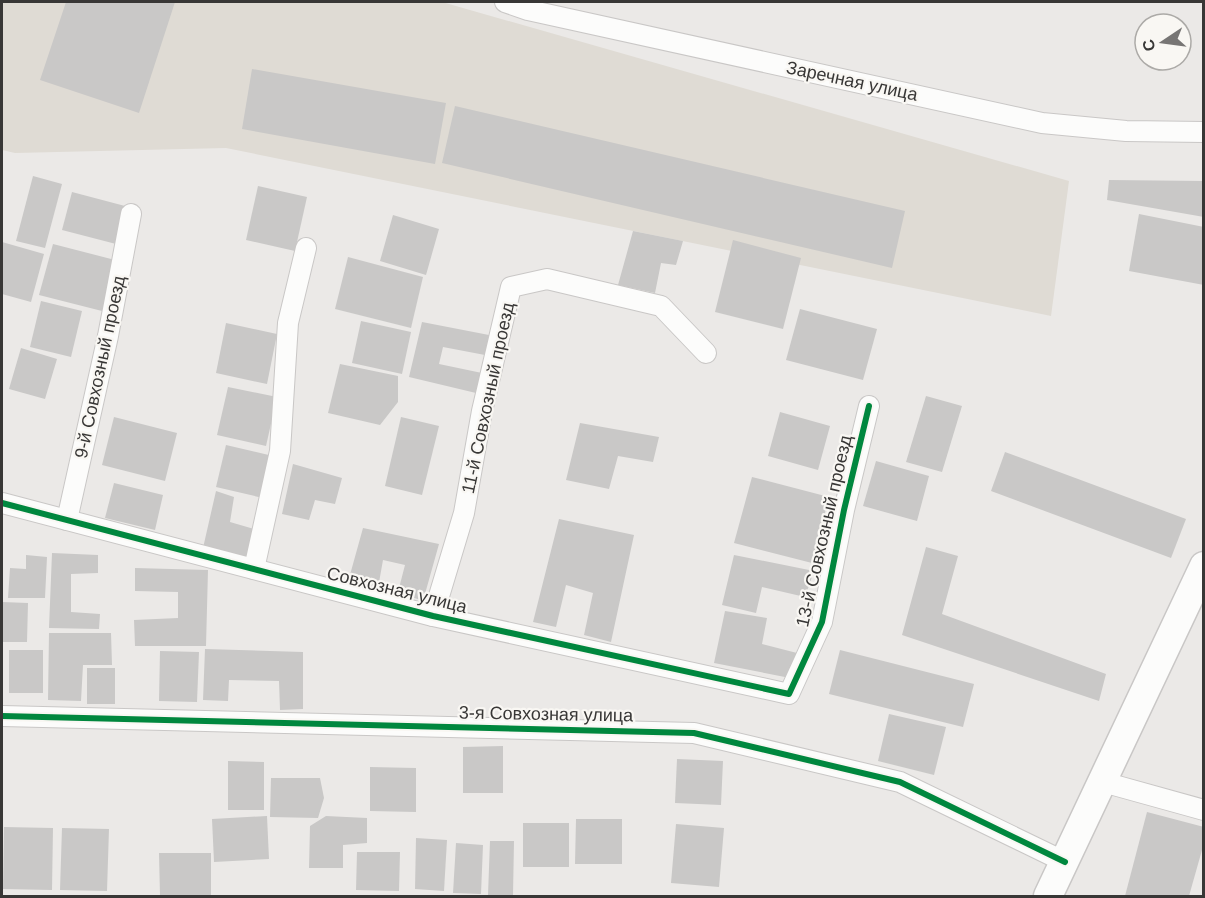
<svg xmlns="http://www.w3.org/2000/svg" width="1205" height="898" font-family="Arial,sans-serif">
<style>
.built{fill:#dfdbd4}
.building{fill:#c9c8c7}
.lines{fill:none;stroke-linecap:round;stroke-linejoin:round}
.street-casing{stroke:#c9c7c6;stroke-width:22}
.secondary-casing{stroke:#c9c7c6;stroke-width:31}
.street{stroke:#fcfcfb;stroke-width:20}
.secondary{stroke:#fcfcfb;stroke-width:28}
.cycleway-casing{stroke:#f9f7f3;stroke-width:10}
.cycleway{stroke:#00873e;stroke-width:6}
.labels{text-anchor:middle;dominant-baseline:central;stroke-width:4.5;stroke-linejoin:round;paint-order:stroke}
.street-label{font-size:18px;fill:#383736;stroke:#f9f7f3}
</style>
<rect width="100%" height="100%" fill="#ebe9e7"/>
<!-- built -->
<path class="built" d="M 2,2 L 442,2 L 1069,181 L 1051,316 L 226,148 L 15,153 L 2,150 Z"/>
<!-- building -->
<g class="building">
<path d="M 66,2 L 175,2 L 139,113 L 40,80 Z"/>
<path d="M 252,69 L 446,103 L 435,164 L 242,129 Z"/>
<path d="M 455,106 L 905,211 L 892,268 L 442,163 Z"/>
<path d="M 33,176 L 62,184 L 45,248 L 16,241 Z"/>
<path d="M 1109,180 L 1204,181 L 1204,217 L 1107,200 Z"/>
<path d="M 258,186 L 307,197 L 295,251 L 246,240 Z"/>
<path d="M 72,192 L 125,206 L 116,244 L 62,230 Z"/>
<path d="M 1139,214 L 1204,227 L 1204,285 L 1129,271 Z"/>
<path d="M 393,215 L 439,229 L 426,275 L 380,261 Z"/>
<path d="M 633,231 L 683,241 L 676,265 L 661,263 L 655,293 L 618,285 Z"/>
<path d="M 733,240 L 801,258 L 783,329 L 715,312 Z"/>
<path d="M 2,242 L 44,254 L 31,302 L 2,294 Z"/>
<path d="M 53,244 L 115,260 L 102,311 L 39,295 Z"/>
<path d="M 348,257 L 423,277 L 411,328 L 335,309 Z"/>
<path d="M 41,301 L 82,311 L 71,357 L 30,347 Z"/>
<path d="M 800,309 L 877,329 L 863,380 L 786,360 Z"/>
<path d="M 361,321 L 411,332 L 402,374 L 352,363 Z"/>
<path d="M 422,322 L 489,335 L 485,355 L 443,347 L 439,364 L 482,373 L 476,393 L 409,377 Z"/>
<path d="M 226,323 L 277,334 L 267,384 L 216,373 Z"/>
<path d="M 21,348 L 57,359 L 45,399 L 9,389 Z"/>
<path d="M 340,364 L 398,376 L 398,402 L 380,425 L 328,413 Z"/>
<path d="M 228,387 L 277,397 L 266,446 L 217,435 Z"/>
<path d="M 926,396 L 962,406 L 942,472 L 906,462 Z"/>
<path d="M 780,412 L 830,426 L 818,470 L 768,456 Z"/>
<path d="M 114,417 L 177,433 L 165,481 L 102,465 Z"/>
<path d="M 401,417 L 439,426 L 422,495 L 385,486 Z"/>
<path d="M 580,423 L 659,437 L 653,462 L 618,456 L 609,489 L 566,480 Z"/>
<path d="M 226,445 L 273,456 L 263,498 L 216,487 Z"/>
<path d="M 1005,452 L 1186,519 L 1171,558 L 991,491 Z"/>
<path d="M 876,461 L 929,476 L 917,521 L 863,506 Z"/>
<path d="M 293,464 L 342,478 L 335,504 L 315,500 L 309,520 L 282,514 Z"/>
<path d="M 752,477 L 829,497 L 812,563 L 734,543 Z"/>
<path d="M 114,483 L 163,495 L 155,530 L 105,518 Z"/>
<path d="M 216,491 L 234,497 L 230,522 L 254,529 L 249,558 L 203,548 Z"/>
<path d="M 559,519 L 634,535 L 611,642 L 584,635 L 593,593 L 566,585 L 556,627 L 533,622 Z"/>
<path d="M 363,528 L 439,544 L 423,601 L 398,592 L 405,565 L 383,560 L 378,588 L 348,582 Z"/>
<path d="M 926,547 L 958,556 L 942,614 L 1106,674 L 1099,701 L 902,635 Z"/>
<path d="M 52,553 L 98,555 L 98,573 L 71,574 L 71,612 L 100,614 L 99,629 L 49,628 Z"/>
<path d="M 26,555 L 47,557 L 45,598 L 8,598 L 10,568 L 26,569 Z"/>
<path d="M 734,555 L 814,571 L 805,597 L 762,587 L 756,613 L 722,605 Z"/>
<path d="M 135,568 L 208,570 L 206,646 L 135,646 L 134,620 L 178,618 L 178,592 L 135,591 Z"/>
<path d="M 2,602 L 28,603 L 27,642 L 2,642 Z"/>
<path d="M 725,611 L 767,618 L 762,644 L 797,653 L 790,678 L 714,663 Z"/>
<path d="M 49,633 L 111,633 L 112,665 L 83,665 L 81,701 L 48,700 Z"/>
<path d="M 205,649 L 303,652 L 303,709 L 280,710 L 279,681 L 229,680 L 228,701 L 203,700 Z"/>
<rect x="9" y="650" width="34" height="43"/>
<path d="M 840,650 L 974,684 L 963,727 L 829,694 Z"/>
<path d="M 160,651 L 199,652 L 197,702 L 159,701 Z"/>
<rect x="87" y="668" width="28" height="36"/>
<path d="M 889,714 L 946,727 L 934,775 L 878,761 Z"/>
<path d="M 503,746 L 503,793 L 463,793 L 463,747 Z"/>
<path d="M 677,759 L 723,761 L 721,805 L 675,803 Z"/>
<path d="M 228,761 L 264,762 L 264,810 L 228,810 Z"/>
<path d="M 370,767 L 416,768 L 416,812 L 370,811 Z"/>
<path d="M 271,778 L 320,778 L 324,798 L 318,818 L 270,817 Z"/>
<path d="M 1147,812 L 1204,827 L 1204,843 L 1189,896 L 1125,896 Z"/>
<path d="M 267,816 L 269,859 L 214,862 L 212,819 Z"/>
<path d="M 326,816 L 367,818 L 367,843 L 343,845 L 343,868 L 309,868 L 310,826 Z"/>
<path d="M 576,819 L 622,819 L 622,864 L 575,864 Z"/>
<rect x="523" y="823" width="46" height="44"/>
<path d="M 676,824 L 724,828 L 719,887 L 671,883 Z"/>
<path d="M 4,827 L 53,828 L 52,890 L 3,889 Z"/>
<path d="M 62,828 L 109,829 L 107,891 L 60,890 Z"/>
<path d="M 416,838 L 447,840 L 444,891 L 415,889 Z"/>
<path d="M 490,841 L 514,841 L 513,895 L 488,895 Z"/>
<path d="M 456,843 L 483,845 L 481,894 L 453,893 Z"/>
<path d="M 357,852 L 400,852 L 399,891 L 356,890 Z"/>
<path d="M 159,853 L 211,853 L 211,896 L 160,896 Z"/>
</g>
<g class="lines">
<!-- street casing -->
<g class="street-casing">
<g id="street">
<path d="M 505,2 L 528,10 L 1042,123 L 1126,131 L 1204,132"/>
<path d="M 2,503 L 433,616 L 789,694 L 822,622 L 844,510 L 869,406"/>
<path d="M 67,520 L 108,336 L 131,214"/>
<path d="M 254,569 L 280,451 L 288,323 L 306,248"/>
<path d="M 433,616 L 464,513 L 482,411 L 511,287 L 547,279 L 661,306 L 706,353"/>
<path d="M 2,716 L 694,733 L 900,782 L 1065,862"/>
<path d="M 1103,782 L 1204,810"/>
</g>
</g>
<!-- secondary casing -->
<g class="secondary-casing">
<path id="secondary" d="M 1048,896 L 1204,566"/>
</g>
<!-- street -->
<use href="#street" class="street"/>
<!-- secondary -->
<use href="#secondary" class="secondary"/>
<!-- cycleway casing -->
<g class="cycleway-casing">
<g id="cycleway">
<path d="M 2,503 L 433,616 L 789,694 L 822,622 L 844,510 L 869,406"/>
<path d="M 2,716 L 694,733 L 900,782 L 1065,862"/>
</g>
</g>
<!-- cycleway -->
<use href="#cycleway" class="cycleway"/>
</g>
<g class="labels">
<!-- street labels -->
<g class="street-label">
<text transform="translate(852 81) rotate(12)">Заречная улица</text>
<text transform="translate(100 367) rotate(-78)">9-й Совхозный проезд</text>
<text transform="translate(488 398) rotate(-78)">11-й Совхозный проезд</text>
<text transform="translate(824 531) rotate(-77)">13-й Совхозный проезд</text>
<text transform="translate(397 590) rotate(14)">Совхозная улица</text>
<text transform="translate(546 714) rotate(1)">3-я Совхозная улица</text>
</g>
</g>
<!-- border -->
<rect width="1205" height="898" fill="none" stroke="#383736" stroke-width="6"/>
<!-- north arrow -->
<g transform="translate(1163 42) rotate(257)"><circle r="28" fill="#f9f7f3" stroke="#acaaa7" stroke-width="1.5"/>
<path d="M0-4.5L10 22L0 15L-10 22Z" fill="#777574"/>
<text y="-9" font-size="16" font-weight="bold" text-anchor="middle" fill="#383736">С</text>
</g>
</svg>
